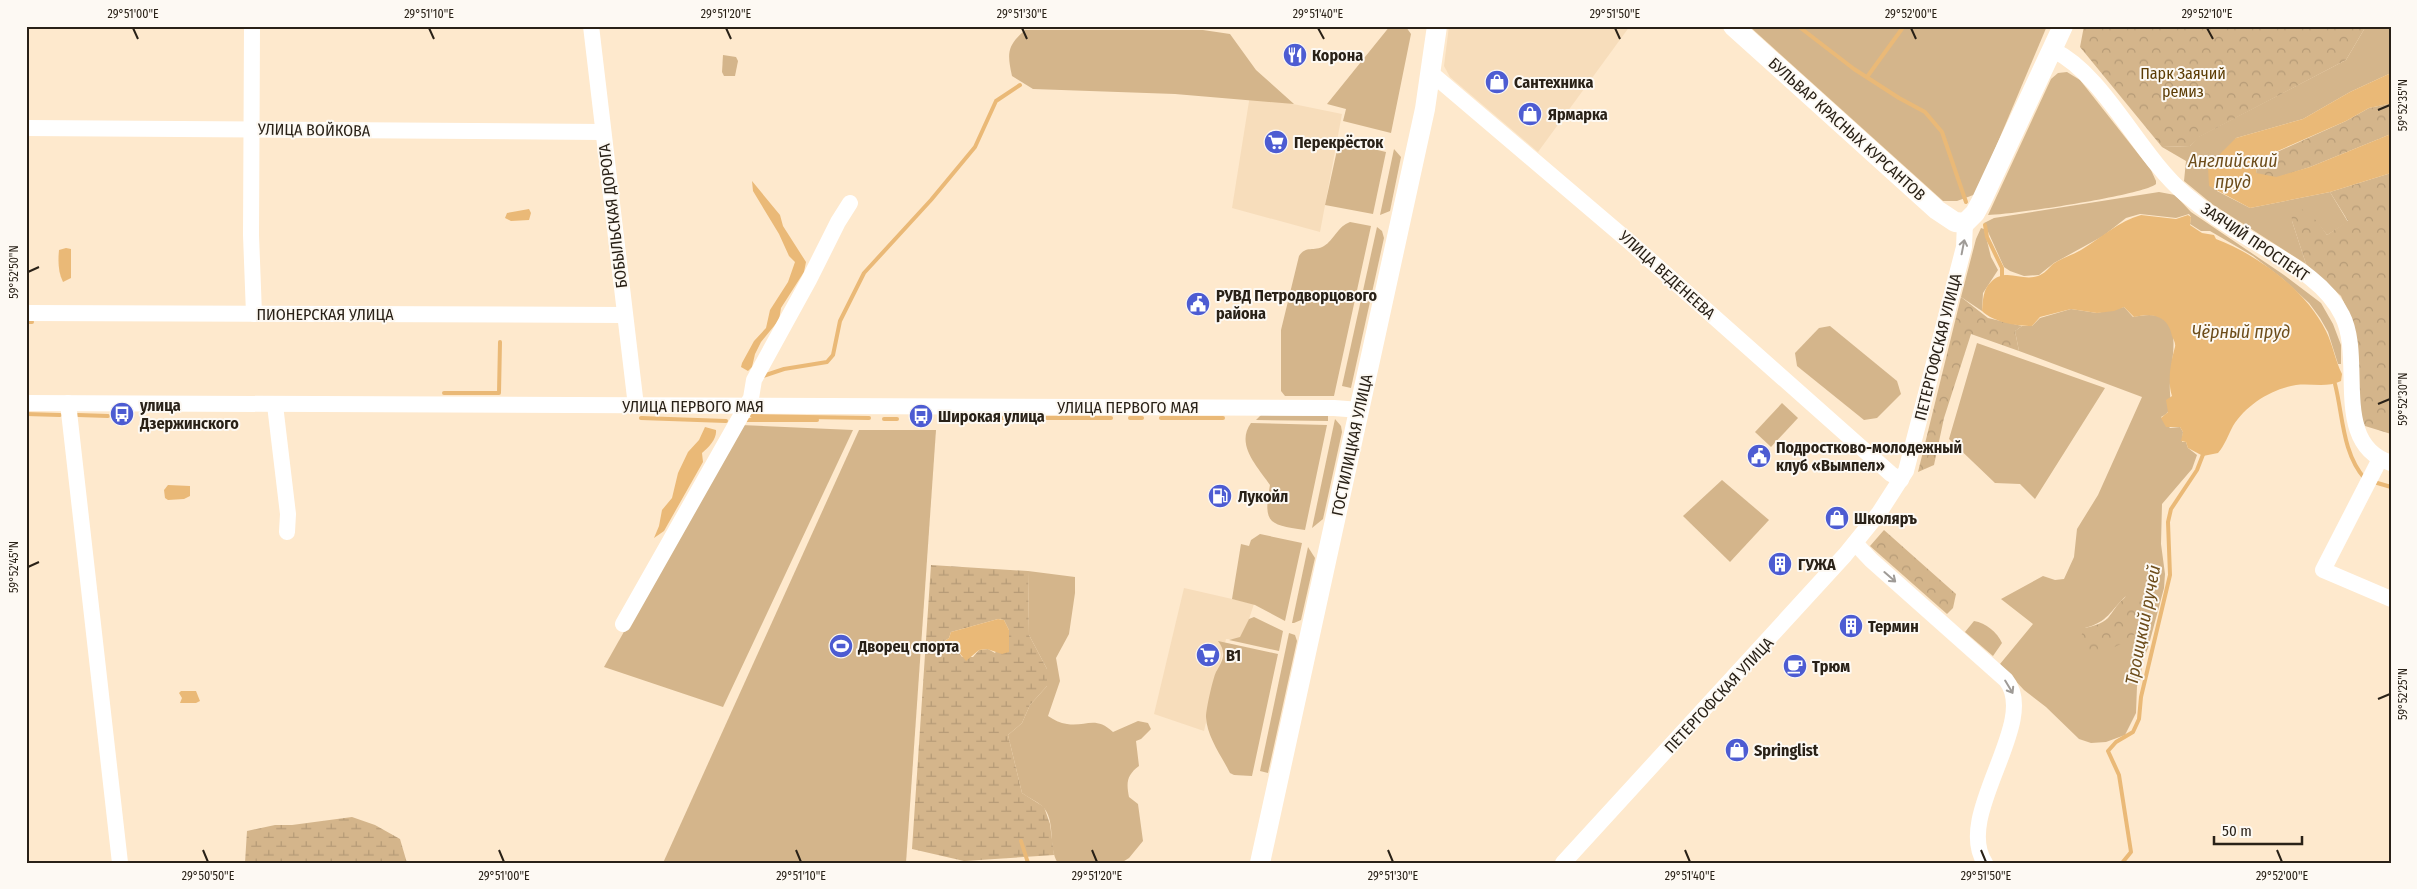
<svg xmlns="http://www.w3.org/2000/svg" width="2417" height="889" font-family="'Fira Sans Condensed',sans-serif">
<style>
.built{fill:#f7ddbb}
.green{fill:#d4b58b;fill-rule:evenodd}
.forest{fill:url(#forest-crowns)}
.wetland{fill:url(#wetland-marsh);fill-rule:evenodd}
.water{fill:#eab977}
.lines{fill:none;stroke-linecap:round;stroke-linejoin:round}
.stream{stroke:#eab977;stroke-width:4}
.minor{stroke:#fff;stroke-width:16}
.major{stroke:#fff;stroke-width:20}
.oneway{stroke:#9f9b97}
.ticks{fill:none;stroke:#292117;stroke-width:2}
.labels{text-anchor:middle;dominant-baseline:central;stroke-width:4;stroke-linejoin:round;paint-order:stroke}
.poi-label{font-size:16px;font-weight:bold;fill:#292117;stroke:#fdf9f3;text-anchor:start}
.park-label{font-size:16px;fill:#5c3c04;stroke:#fdf9f3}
.street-label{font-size:16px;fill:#292117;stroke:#fdf9f3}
.water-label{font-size:18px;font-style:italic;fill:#6d4d1b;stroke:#fdf9f3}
.neatline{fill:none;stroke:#292117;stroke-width:2}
.ticks-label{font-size:12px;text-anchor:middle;fill:#292117}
</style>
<defs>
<pattern id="forest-crowns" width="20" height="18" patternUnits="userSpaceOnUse" patternTransform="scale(1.25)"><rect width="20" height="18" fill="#d4b58b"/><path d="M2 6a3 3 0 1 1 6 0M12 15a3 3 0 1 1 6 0" fill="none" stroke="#b69b77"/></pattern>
<pattern id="wetland-marsh" width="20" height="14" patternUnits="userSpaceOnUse" patternTransform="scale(1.25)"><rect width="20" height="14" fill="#d4b58b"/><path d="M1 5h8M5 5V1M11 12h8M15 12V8" fill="none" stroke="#b69b77"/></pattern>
</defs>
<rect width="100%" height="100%" fill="#fee9cd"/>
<!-- built -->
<g class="built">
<path d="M 1449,26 L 1630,26 L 1538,152 L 1450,77 L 1444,66 Z"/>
<path d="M 1250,95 L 1342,114 L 1320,232 L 1232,208 Z"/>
<path d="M 1184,588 L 1254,604 L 1242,640 L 1226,639 L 1204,731 L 1154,714 Z"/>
</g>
<!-- green -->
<g class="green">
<path d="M 1390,26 L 1406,27 L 1411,34 L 1391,133 L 1343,121 L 1346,109 L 1327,104 Z"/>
<path d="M 1749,26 L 2047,26 L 1976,194 L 1957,201 L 1943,201 Z"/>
<path d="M 2366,26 L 2391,26 L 2391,73 L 2350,92 L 2303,119 L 2236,138 L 2217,191 L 2250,208 L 2330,192 L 2348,222 L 2327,235 L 2317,222 L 2292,221 L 2306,264 L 2212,204 L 2184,181 L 2186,161 L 2162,147 L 2190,146 L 2198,137 L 2346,60 Z"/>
<path d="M 1025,30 L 1203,30 L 1230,34 L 1256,70 L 1294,104 L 1175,94 L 1033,89 L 1012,76 C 1007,53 1007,46 1025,30 Z"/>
<path d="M 723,55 L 736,57 L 738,61 L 735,76 L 724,76 L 722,72 Z"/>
<path d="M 2067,72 L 2080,80 L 2151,170 L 2156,181 L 2156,184 C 2144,195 2010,215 1988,215 L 2051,79 L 2058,73 Z"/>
<path d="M 1339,141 L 1386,152 L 1373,214 L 1325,205 Z"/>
<path d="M 1394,149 L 1401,157 L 1390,211 L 1380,215 Z"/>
<path d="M 2159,192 L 2175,195 L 2191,212 L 2284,275 L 2321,303 L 2333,324 L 2341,345 L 2341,364 L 2338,364 L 2328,332 L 2320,318 L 2309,303 L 2283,279 L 2253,256 L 2210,231 L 2201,231 L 2190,224 L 2191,217 L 2189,214 L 2176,218 L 2140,214 L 2126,218 L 2103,236 L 2054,263 L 2039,275 L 2024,276 L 2010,271 L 2004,267 L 1984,223 L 1994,218 Z"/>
<path d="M 1350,222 L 1371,226 L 1334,396 L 1285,396 L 1281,391 L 1281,330 L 1299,256 C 1306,245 1314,252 1324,246 C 1334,240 1338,226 1350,222 Z"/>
<path d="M 1377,227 L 1382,231 L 1384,238 L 1351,388 L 1342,386 Z"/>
<path d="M 1981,228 L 1984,229 L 1991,257 L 1998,270 L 1983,293 L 1982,311 L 1961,297 L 1976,239 Z"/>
<path d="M 2124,307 L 2133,317 C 2143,315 2156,313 2164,319 C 2181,330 2170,366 2170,383 C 2169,393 2172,399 2169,409 C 2168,413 2165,415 2161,417 L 2170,428 L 2180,427 L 2183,432 L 2182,442 L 2186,442 L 2188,448 L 2197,455 L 2192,469 L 2162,504 L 2161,544 L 2165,574 L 2164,588 L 2148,648 L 2142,662 L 2141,679 L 2137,686 L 2136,713 L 2125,735 L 2106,742 L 2091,743 L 2079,739 L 2046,707 L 2024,690 L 2000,664 L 2033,624 L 2001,599 L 2043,576 L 2055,580 L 2064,579 L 2074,557 L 2077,529 L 2098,495 L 2142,397 L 2019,351 L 2015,331 L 2022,326 L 2032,326 L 2040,318 L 2071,309 L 2097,313 ZM 2126,596 L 2085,653 L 2085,628 C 2108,622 2110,611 2126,596 Z"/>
<path d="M 1830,326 L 1897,381 L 1901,394 L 1877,418 L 1864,420 L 1797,366 L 1795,353 L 1819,328 Z"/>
<path d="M 1977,343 L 2105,388 L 2035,499 L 2020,484 L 1995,483 L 1949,439 Z"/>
<path d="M 1782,403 L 1798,418 L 1771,447 L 1755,432 Z"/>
<path d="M 1261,415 L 1328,416 L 1328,421 L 1256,420 Z"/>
<path d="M 1335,419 L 1341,426 L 1342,432 L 1323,519 L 1312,528 Z"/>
<path d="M 1251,423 L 1327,425 L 1305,530 C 1268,525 1263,523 1270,485 C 1258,467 1235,445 1251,423 Z"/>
<path d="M 741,425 L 853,430 L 723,707 L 604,667 Z"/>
<path d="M 859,430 L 936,430 L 906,863 L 663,863 Z"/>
<path d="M 1722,480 L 1769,520 L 1730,562 L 1683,516 Z"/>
<path d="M 1260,534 L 1302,543 L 1285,621 L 1255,605 L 1232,599 L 1241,544 L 1249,546 L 1251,540 Z"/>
<path d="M 1308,547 L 1315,558 L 1301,620 L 1294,623 L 1292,623 L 1293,618 Z"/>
<path d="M 1028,571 L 1075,577 L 1075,593 L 1069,634 L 1056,658 L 1060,681 L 1048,716 C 1054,720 1060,723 1067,724 C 1086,727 1095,715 1113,732 L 1138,721 L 1148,723 L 1151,729 L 1141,739 L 1136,741 L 1139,766 C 1127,775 1126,782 1129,797 L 1138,804 L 1143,841 L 1129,858 L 1121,863 L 1058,863 C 1047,847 1057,820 1042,806 C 1036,801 1029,798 1022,793 L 1008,735 L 1022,723 L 1030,705 L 1047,686 L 1047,669 L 1029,635 Z"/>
<path d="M 1254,617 L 1283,631 L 1279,651 L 1229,640 L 1240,637 L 1249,619 Z"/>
<path d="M 1974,621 C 1986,623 1997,632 2002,643 L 1993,656 L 1965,632 Z"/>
<path d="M 1289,633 L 1295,635 L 1297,641 L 1268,773 L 1260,771 Z"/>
<path d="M 1218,641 L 1278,654 L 1252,776 L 1234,775 L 1230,773 C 1221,755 1207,737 1206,717 C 1206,709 1213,678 1216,672 C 1223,660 1227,653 1218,641 Z"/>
</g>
<!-- forest -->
<g class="forest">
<path d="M 2084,26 L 2366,26 L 2346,60 L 2199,137 L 2190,146 L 2162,147 L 2080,47 Z"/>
<path d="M 2388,104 L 2391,106 L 2391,134 L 2310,167 L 2276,178 L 2256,174 L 2257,161 L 2346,121 L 2369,108 Z"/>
<path d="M 2391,173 L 2391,434 L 2365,426 L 2359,411 L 2353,324 L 2341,296 L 2306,264 L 2292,221 L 2291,208 L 2298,206 L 2318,222 L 2327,235 L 2348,221 L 2330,192 Z"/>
<path d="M 1961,297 L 1988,318 L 2022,326 L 2015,331 L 2019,351 L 1971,334 L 1944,418 L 1934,465 L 1918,472 Z"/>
<path d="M 1884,530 L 1956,594 L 1953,608 L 1947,614 L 1870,546 Z"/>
<path d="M 2135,594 C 2165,626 2114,655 2085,653 L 2080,638 L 2085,628 C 2093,626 2102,624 2108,618 C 2117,607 2120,597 2135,594 Z"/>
</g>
<!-- wetland -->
<g class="wetland">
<path d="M 931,565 L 1028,571 L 1029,635 L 1047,669 L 1047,686 L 1030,705 L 1022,723 L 1008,735 L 1022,793 L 1044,807 L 1050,824 L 1054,855 L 964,861 L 912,849 ZM 998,619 L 1004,620 L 1009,630 L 995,653 L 988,649 L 979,650 L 973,657 L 962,657 L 958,651 L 948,650 L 939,641 L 943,642 L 949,638 L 951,632 Z"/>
<path d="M 352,817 L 375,825 L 400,839 L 407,863 L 245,863 L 247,831 L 275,825 L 292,825 Z"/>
</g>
<!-- water -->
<g class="water">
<path d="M 2391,73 L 2391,106 L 2388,104 L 2369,108 L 2346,121 L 2257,160 L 2256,173 L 2276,177 L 2310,167 L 2391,134 L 2391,173 L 2330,192 L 2250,208 L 2209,186 L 2208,166 L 2236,138 L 2303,119 L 2350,92 Z"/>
<path d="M 752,181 L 780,215 L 783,226 L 806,262 L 804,272 L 781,308 L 779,320 L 761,342 L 755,354 L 752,367 L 748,371 L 741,367 L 742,363 L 754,341 L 766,328 L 770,310 L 788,282 L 795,262 L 789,256 L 779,234 L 753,191 Z"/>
<path d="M 529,209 L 531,213 L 529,220 L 511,221 L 505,218 L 507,213 Z"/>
<path d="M 2141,215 L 2176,219 L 2188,215 L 2191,217 L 2190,225 L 2202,233 L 2214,235 L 2216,239 C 2258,255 2306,290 2326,331 C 2333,345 2335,360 2342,374 L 2341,381 C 2327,388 2311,383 2296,385 C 2271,389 2246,405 2233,426 C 2228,435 2225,445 2218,453 L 2203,456 L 2188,448 L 2186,442 L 2181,441 L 2183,432 L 2180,427 L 2166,427 L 2161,418 L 2168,412 L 2166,400 L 2172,396 C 2167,381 2171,361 2175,347 C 2176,343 2173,339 2172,336 C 2168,315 2152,313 2134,317 L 2124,307 L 2114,311 L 2097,313 L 2071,309 L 2040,317 L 2032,326 C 2016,326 1993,322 1982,311 C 1983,300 1983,289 1991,282 C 2006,267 2021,282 2038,276 C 2044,274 2049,268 2053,264 C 2062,258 2072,255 2081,250 C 2101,238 2119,221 2141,215 Z"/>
<path d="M 66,248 L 71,249 L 71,278 L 63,282 C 58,272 58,261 59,250 Z"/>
<path d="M 705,427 L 716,430 C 717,439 709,447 702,453 L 703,462 L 664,531 L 654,538 L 659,526 L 662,510 L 672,498 L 678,473 L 688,452 L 699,440 Z"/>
<path d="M 168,485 L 190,486 L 190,496 L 184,499 L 168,500 L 165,498 L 164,490 Z"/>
<path d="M 998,619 L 1004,620 L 1009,630 L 1009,652 L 1002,654 L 987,649 L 979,650 L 966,661 L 958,651 L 941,651 L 939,640 L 943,642 L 949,638 L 951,632 Z"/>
<path d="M 181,691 L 196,691 L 200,701 L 196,703 L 180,703 L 182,698 L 179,693 Z"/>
</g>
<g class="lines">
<!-- stream -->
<g class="stream">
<path d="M 1798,26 L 1854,69 L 1899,98 L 1925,112 L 1942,132 L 1966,202"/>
<path d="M 1867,77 L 1904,26"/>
<path d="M 1985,225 L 1987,237 L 2002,268 L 2002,278"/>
<path d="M 26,322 L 32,322"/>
<path d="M 763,376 L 784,369 L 827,362 L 833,355 L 840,321 L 864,273 L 931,200 L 975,147 L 996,101 L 1020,85"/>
<path d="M 2335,384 C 2343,415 2342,453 2365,479"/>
<path d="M 444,393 L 499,393 L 500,342"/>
<path d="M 26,414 L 60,415"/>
<path d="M 78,415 L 108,416"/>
<path d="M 752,416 L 869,418"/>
<path d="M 641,418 L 726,421"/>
<path d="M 952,418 L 1111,418"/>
<path d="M 1130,418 L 1142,418"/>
<path d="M 1161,418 L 1223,418"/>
<path d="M 884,419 L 897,419"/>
<path d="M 747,420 L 817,420"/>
<path d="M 2374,482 L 2391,487"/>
<path d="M 1021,841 L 1028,863"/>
<path d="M 2122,863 L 2131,852 L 2119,775 L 2108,751 L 2116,742 L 2133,732 L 2139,719 L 2141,697 L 2170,575 L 2168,522 L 2171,509 L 2197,470 L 2204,452"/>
</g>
<!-- minor -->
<g class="minor">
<path d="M 252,26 L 251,235 L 254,314"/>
<path d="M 591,26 L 636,406"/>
<path d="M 2053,50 C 2105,75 2138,154 2185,194 C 2206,212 2229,227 2253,241 C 2285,261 2325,280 2342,315 C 2365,359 2330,444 2391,463"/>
<path d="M 1431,73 L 1632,244 L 1891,474 L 1901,480"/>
<path d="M 26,128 L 603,132"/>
<path d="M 26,313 L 625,315"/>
<path d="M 26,403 L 1334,408 L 1360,410"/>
<path d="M 68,403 L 120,863"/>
<path d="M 275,405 L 288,514 L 287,532"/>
<path d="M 2380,459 L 2323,570 L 2391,599"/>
<path d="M 1855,543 L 1871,560 L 2006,680 C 2040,722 1953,815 1985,863"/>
<path d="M 623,624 L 751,398 L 754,380 L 809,280 L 838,222 L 850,203"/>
<path d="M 1563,863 L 1845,555 L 1879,513 L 1906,471 L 1964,247 L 1965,223"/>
</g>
<!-- major -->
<g class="major">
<path d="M 1733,26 L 1937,210 L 1955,222 L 1965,223 L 1975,213 L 1981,202 L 2063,26"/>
<path d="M 1260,863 L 1425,109 L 1437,26"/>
</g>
</g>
<!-- one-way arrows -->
<defs><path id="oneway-shaft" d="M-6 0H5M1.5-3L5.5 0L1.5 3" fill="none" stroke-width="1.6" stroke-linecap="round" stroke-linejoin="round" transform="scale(1.25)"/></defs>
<g class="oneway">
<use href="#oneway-shaft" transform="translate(1963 247) rotate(-79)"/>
<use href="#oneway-shaft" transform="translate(1890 577) rotate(41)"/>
<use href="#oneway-shaft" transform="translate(2009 687) rotate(59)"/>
</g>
<!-- ticks -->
<path class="ticks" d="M 133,28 L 138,39M 429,28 L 434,39M 726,28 L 731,39M 1022,28 L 1027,39M 1318,28 L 1324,39M 1615,28 L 1620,39M 1911,28 L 1916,39M 2207,28 L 2213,39M 2378,110 L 2390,105M 28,272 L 39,267M 2378,404 L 2390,399M 28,567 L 39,562M 2378,699 L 2390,694M 203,850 L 208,862M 499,850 L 504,862M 796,850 L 801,862M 1092,850 L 1097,862M 1388,850 L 1393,862M 1685,850 L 1690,862M 1981,850 L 1986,862M 2277,850 L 2282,862"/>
<!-- icons -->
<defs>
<g id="restaurant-disc" transform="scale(1.25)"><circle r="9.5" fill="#4d5cd2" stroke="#fdf9f3"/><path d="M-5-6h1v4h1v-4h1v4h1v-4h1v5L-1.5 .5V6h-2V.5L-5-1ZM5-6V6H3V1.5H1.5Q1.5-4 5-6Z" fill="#fff"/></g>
<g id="shop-disc" transform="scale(1.25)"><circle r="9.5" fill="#4d5cd2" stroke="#fdf9f3"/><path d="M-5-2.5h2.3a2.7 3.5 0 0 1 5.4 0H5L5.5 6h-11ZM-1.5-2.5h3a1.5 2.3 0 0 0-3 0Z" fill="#fff"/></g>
<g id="supermarket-disc" transform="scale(1.25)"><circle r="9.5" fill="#4d5cd2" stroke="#fdf9f3"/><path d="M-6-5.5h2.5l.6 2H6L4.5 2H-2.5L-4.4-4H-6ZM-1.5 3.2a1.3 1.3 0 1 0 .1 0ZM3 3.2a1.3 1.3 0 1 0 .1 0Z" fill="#fff"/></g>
<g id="civic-disc" transform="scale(1.25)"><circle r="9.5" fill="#4d5cd2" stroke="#fdf9f3"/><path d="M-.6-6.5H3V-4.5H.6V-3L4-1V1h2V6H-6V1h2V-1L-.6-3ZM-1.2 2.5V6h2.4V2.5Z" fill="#fff"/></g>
<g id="bus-disc" transform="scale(1.25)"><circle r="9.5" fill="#4d5cd2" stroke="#fdf9f3"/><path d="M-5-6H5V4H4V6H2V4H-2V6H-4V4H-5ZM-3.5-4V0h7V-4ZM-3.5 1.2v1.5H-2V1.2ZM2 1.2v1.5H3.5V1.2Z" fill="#fff"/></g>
<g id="fuel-disc" transform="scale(1.25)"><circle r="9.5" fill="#4d5cd2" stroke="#fdf9f3"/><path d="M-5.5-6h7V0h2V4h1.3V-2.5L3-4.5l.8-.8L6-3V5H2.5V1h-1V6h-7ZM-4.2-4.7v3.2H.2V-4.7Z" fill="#fff"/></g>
<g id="building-disc" transform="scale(1.25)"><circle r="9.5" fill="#4d5cd2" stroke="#fdf9f3"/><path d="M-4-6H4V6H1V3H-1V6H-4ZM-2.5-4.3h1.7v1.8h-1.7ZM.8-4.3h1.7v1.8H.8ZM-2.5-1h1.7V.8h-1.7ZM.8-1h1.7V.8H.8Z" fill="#fff"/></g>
<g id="stadium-disc" transform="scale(1.25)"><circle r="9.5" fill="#4d5cd2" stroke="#fdf9f3"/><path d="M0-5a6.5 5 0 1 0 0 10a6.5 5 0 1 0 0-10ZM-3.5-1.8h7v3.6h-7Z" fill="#fff"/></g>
<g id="cafe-disc" transform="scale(1.25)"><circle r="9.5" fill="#4d5cd2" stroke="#fdf9f3"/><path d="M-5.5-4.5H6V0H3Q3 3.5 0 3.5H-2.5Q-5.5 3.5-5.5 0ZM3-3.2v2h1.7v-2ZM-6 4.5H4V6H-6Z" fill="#fff"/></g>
</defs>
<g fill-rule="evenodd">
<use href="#restaurant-disc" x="1295" y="55"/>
<use href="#shop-disc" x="1497" y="82"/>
<use href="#shop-disc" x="1530" y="114"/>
<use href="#supermarket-disc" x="1276" y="142"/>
<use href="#civic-disc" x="1198" y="304"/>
<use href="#bus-disc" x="122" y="414"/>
<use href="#bus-disc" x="921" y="416"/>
<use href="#civic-disc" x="1759" y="456"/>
<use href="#fuel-disc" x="1220" y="496"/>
<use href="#shop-disc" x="1837" y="518"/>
<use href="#building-disc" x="1780" y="564"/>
<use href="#building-disc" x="1851" y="626"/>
<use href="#stadium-disc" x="841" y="646"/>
<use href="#supermarket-disc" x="1208" y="655"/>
<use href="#cafe-disc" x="1795" y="666"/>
<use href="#shop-disc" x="1737" y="750"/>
</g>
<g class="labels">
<!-- poi labels -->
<g class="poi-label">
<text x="1312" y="55">Корона</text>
<text x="1514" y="82">Сантехника</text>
<text x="1548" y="114">Ярмарка</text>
<text x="1294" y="142">Перекрёсток</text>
<text x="1216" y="295">РУВД Петродворцового<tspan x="1216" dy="18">района</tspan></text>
<text x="140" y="405">улица<tspan x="140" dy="18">Дзержинского</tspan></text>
<text x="938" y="416">Широкая улица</text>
<text x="1776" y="447">Подростково-молодежный<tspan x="1776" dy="18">клуб «Вымпел»</tspan></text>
<text x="1238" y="496">Лукойл</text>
<text x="1854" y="518">Школяръ</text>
<text x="1798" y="564">ГУЖА</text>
<text x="1868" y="626">Термин</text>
<text x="858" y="646">Дворец спорта</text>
<text x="1226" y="655">В1</text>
<text x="1812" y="666">Трюм</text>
<text x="1754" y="750">Springlist</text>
</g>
<!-- park labels -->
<g class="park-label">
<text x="2183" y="73">Парк Заячий<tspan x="2183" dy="18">ремиз</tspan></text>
</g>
<!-- street labels -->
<g class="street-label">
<text transform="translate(1847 129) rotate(42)">БУЛЬВАР КРАСНЫХ КУРСАНТОВ</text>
<text transform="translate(314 130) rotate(1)">УЛИЦА ВОЙКОВА</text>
<text transform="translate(613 216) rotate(-97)">БОБЫЛЬСКАЯ ДОРОГА</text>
<text transform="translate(2255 242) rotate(34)">ЗАЯЧИЙ ПРОСПЕКТ</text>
<text transform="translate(1667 275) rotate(42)">УЛИЦА ВЕДЕНЕЕВА</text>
<text x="325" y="314">ПИОНЕРСКАЯ УЛИЦА</text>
<text transform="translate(1938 347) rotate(-76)">ПЕТЕРГОФСКАЯ УЛИЦА</text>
<text x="693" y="406">УЛИЦА ПЕРВОГО МАЯ</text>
<text x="1128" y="407">УЛИЦА ПЕРВОГО МАЯ</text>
<text transform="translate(1352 445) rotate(-78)">ГОСТИЛИЦКАЯ УЛИЦА</text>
<text transform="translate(1719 695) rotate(-47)">ПЕТЕРГОФСКАЯ УЛИЦА</text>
</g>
<!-- water labels -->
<g class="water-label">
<text x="2233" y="161">Английский<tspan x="2233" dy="21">пруд</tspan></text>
<text x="2241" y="332">Чёрный пруд</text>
<text transform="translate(2143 625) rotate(-79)">Троицкий ручей</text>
</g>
</g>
<!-- border -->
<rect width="2417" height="889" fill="none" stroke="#fdf9f3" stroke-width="55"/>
<!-- scale -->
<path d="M2214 836v8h88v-8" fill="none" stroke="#292117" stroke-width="2.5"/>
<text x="2222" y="836" font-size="15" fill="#292117" stroke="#fdf9f3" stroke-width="4" paint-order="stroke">50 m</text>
<rect x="28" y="28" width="2362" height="834" class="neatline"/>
<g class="ticks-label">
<text x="133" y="18">29°51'00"E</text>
<text x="429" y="18">29°51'10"E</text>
<text x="726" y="18">29°51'20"E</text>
<text x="1022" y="18">29°51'30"E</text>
<text x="1318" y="18">29°51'40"E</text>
<text x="1615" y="18">29°51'50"E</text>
<text x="1911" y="18">29°52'00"E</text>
<text x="2207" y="18">29°52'10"E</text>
<text transform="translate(2403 105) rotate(-90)" y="4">59°52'35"N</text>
<text transform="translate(14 272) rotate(-90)" y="4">59°52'50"N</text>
<text transform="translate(2403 399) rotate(-90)" y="4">59°52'30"N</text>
<text transform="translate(14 567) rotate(-90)" y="4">59°52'45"N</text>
<text transform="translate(2403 694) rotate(-90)" y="4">59°52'25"N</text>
<text x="208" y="880">29°50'50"E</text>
<text x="504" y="880">29°51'00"E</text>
<text x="801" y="880">29°51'10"E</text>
<text x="1097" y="880">29°51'20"E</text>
<text x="1393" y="880">29°51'30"E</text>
<text x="1690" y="880">29°51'40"E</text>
<text x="1986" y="880">29°51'50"E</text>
<text x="2282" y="880">29°52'00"E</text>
</g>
</svg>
